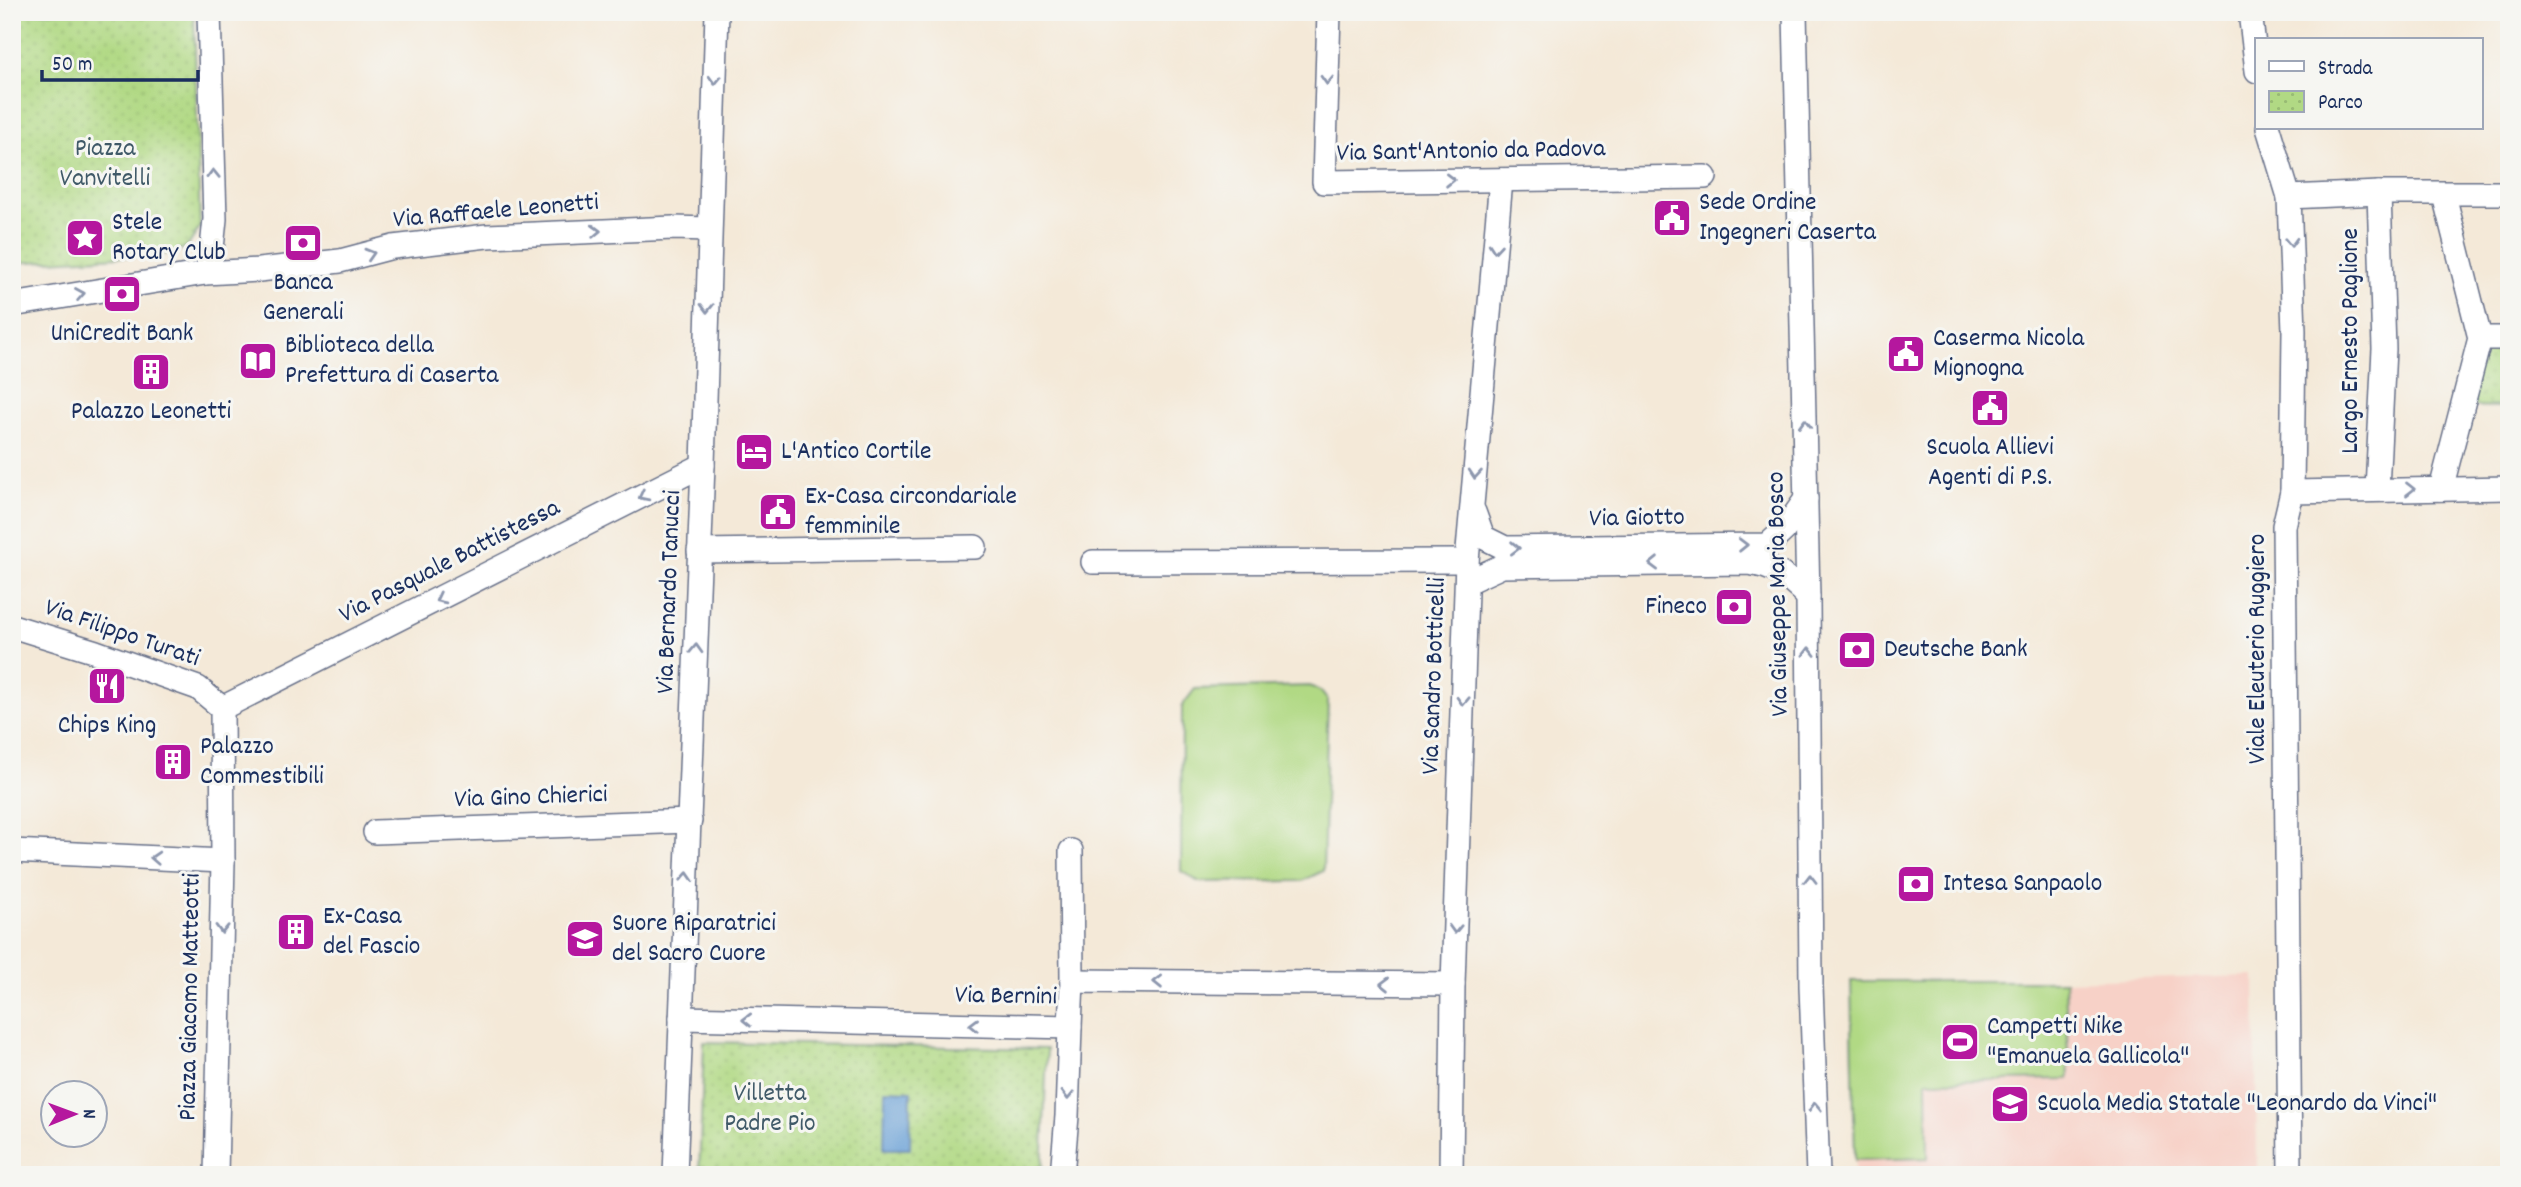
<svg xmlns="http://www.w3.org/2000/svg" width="2521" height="1187" font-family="Dekko,sans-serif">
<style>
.built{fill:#f7d1c7}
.green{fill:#b1d984;stroke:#668471;stroke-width:2}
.park{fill:url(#park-dots);stroke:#668471;stroke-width:2}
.water{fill:#669ed5;stroke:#40669a;stroke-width:2}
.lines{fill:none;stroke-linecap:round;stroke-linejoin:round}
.minor-casing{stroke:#677089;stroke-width:26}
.minor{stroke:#fff;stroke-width:23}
.oneway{stroke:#8d97ae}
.labels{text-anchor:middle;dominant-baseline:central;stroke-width:6;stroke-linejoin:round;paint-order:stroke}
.park-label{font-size:26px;fill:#405a68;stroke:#f6f6f2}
.street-label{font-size:26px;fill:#1b2f5e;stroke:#f6f6f2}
.poi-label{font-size:26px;fill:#1b2f5e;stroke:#f6f6f2;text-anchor:start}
</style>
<defs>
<pattern id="park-dots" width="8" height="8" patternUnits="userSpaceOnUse" patternTransform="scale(1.75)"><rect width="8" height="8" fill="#b1d984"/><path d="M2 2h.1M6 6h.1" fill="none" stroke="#98bb74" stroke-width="1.8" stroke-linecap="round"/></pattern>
</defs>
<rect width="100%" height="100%" fill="#f6f6f2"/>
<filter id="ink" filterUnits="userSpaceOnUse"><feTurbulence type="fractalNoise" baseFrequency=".0143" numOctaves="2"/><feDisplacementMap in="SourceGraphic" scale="14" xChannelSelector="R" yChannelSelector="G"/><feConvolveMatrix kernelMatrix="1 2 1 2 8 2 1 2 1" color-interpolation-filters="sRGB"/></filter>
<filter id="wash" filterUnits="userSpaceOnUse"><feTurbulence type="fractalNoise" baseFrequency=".00686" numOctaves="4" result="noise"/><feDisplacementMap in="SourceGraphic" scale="28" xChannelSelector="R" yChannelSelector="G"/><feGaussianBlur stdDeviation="1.57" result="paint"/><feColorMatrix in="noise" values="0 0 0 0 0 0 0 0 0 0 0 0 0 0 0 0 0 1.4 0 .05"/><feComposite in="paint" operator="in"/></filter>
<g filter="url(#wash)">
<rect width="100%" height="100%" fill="#f4e9d8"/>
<!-- built -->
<path class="built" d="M 2255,976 L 2257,1175 L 1855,1175 L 1855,1160 L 1928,1158 L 1927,1081 L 2068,1079 L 2065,981 Z"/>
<!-- green -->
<g class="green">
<path d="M 1310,686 L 1322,692 L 1328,700 L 1323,871 L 1302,881 L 1199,882 L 1181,871 L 1182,706 L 1195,689 Z"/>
<path d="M 1851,981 L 2065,981 L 2069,1079 L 1927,1081 L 1928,1158 L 1855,1160 Z"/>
</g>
<!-- park -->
<g class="park">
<path d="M 12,12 L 194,12 L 200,227 L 188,246 L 172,254 L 12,263 Z"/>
<path d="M 2509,337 L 2509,407 L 2462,406 L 2480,338 Z"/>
<path d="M 704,1042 L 1047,1049 L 1042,1175 L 699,1175 Z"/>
</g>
<!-- water -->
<path class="water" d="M 885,1090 L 911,1091 L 910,1149 L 884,1149 Z"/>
</g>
<g filter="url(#ink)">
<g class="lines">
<!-- minor casing -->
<g class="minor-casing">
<g id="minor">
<path d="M 1329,12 L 1324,182 L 1705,177"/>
<path d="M 1795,12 L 1808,597 L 1811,986 L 1818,1175"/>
<path d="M 2250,12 L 2257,71"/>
<path d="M 2268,128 L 2289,197 L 2294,331 L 2292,492 L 2284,526 L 2290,1175"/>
<path d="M 2289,197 L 2379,193 L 2509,193"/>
<path d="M 205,273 L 259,270 L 340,261 L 393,247 L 487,236 L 673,228 L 709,229"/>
<path d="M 12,305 L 205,273 L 211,258 L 215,219 L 209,12"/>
<path d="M 2480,338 L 2509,338"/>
<path d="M 2377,489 L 2384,349 L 2379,193"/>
<path d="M 2441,489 L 2480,338 L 2444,195"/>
<path d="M 2292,492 L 2509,488"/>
<path d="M 1474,512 L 1483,537 L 1505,548 L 1768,545 L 1784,530 L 1806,499"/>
<path d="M 699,551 L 975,547"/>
<path d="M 1093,562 L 1467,561"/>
<path d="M 1467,582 L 1502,566 L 1748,563 C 1776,566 1788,578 1808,597"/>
<path d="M 12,626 L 96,652 L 198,688 L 222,708 L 223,861 L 216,1175"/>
<path d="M 222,708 L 703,465"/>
<path d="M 375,832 L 690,821"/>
<path d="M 12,851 L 223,861"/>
<path d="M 1071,851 L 1072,981"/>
<path d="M 681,1018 L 1070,1027 L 1072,981 L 1453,984"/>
<path d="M 675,1175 L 703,465 L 717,12"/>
<path d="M 1062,1175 L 1067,1116 L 1070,1027"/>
<path d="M 1451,1175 L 1453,984 L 1467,561 L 1501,180"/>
</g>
</g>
<!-- minor -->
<use href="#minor" class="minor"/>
</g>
<!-- one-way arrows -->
<defs><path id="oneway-chevron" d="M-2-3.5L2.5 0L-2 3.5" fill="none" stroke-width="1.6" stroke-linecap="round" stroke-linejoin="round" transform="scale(1.75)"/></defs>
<g class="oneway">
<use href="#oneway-chevron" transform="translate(715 80) rotate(92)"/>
<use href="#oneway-chevron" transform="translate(1327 80) rotate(92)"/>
<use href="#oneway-chevron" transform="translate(213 174) rotate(-91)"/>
<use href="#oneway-chevron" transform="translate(1450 180) rotate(-1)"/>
<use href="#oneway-chevron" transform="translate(596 231) rotate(-2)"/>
<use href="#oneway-chevron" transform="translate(2291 242) rotate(88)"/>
<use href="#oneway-chevron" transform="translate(1495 248) rotate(95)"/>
<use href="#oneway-chevron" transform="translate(370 254) rotate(-17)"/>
<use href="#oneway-chevron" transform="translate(80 294) rotate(-10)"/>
<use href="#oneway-chevron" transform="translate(707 308) rotate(91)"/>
<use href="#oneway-chevron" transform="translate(1805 424) rotate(-91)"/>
<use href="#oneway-chevron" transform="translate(1475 474) rotate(95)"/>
<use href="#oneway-chevron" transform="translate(2410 489)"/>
<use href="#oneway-chevron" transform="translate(643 496) rotate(153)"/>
<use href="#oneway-chevron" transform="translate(1743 545) rotate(-1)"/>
<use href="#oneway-chevron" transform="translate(1515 548) rotate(1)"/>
<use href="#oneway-chevron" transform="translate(1654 564) rotate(179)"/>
<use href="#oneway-chevron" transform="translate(440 599) rotate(153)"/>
<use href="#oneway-chevron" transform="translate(696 649) rotate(-88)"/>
<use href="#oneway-chevron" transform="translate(1809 652) rotate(-90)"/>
<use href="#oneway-chevron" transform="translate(1463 701) rotate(92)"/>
<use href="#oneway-chevron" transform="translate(155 858) rotate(-177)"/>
<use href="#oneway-chevron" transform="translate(687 877) rotate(-87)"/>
<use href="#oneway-chevron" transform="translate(1810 879) rotate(-90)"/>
<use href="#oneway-chevron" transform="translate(222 929) rotate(91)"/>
<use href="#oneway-chevron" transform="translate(1455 929) rotate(92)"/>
<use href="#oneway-chevron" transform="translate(1158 982) rotate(-179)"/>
<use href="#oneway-chevron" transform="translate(1385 984) rotate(-179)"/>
<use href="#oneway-chevron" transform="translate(747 1020) rotate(-179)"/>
<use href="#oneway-chevron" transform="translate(974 1025) rotate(-179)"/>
<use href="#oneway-chevron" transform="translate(1068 1095) rotate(92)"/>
<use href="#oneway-chevron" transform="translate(1815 1107) rotate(-92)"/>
</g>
</g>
<!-- icons -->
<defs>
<g id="civic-square" transform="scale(2.0125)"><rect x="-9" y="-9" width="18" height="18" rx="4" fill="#b5179e" stroke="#f6f6f2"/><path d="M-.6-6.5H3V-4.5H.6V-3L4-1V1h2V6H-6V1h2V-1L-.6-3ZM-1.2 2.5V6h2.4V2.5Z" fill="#fff"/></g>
<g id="sight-square" transform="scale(2.0125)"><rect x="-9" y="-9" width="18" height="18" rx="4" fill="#b5179e" stroke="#f6f6f2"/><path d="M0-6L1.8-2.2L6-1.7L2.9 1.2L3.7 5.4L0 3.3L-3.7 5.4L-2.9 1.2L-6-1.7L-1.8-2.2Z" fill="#fff"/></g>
<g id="bank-square" transform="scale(2.0125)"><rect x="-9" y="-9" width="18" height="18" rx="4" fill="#b5179e" stroke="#f6f6f2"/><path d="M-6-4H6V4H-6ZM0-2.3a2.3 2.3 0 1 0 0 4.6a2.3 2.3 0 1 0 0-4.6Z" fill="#fff"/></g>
<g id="library-square" transform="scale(2.0125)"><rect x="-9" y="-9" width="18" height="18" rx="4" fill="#b5179e" stroke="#f6f6f2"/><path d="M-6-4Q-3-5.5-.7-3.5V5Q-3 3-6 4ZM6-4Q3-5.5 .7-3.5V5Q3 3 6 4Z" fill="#fff"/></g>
<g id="building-square" transform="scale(2.0125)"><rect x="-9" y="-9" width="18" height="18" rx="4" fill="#b5179e" stroke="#f6f6f2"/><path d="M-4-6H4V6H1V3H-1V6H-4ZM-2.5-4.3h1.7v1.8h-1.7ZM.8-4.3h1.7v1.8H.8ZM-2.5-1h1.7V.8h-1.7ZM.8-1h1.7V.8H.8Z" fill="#fff"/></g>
<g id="hotel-square" transform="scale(2.0125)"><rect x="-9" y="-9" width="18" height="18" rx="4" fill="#b5179e" stroke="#f6f6f2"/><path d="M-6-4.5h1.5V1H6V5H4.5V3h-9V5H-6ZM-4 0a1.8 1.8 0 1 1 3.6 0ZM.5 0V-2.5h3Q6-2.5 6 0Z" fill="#fff"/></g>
<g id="restaurant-square" transform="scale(2.0125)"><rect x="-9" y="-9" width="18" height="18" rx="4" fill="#b5179e" stroke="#f6f6f2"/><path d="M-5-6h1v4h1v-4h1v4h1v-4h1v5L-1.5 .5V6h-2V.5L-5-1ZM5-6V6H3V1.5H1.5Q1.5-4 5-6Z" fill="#fff"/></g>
<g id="school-square" transform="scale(2.0125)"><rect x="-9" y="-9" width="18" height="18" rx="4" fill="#b5179e" stroke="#f6f6f2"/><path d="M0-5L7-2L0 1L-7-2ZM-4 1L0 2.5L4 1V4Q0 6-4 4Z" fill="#fff"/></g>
<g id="stadium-square" transform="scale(2.0125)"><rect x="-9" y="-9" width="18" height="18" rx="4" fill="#b5179e" stroke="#f6f6f2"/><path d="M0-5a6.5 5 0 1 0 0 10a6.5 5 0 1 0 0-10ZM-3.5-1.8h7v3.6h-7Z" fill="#fff"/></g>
</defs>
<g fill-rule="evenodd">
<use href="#civic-square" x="1672" y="218"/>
<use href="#sight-square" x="85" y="238"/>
<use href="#bank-square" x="303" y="243"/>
<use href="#bank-square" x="122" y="294"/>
<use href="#civic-square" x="1906" y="354"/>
<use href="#library-square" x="258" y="361"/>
<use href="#building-square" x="151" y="372"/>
<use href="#civic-square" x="1990" y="408"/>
<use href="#hotel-square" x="754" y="452"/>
<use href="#civic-square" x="778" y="512"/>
<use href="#bank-square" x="1734" y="607"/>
<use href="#bank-square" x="1857" y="650"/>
<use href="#restaurant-square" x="107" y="686"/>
<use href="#building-square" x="173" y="762"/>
<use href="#bank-square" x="1916" y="884"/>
<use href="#building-square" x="296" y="932"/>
<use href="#school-square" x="585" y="939"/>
<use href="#stadium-square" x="1960" y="1042"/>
<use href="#school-square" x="2010" y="1104"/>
</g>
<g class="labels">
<!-- park labels -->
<g class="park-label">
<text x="105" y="149">Piazza<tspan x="105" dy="30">Vanvitelli</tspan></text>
<text x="770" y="1094">Villetta<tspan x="770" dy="30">Padre Pio</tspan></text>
</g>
<!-- street labels -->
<g class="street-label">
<text transform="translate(1471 152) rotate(-1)">Via Sant'Antonio da Padova</text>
<text transform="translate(496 212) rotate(-5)">Via Raffaele Leonetti</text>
<text transform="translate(2351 341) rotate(-90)">Largo Ernesto Paglione</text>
<text transform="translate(1637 519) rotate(-1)">Via Giotto</text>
<text transform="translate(450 562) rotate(-27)">Via Pasquale Battistessa</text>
<text transform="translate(670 592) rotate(-88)">Via Bernardo Tanucci</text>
<text transform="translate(1779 594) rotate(-91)">Via Giuseppe Maria Bosco</text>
<text transform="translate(122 634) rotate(19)">Via Filippo Turati</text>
<text transform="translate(2258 649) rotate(-90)">Viale Eleuterio Ruggiero</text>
<text transform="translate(1435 676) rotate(-88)">Via Sandro Botticelli</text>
<text transform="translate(531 798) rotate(-2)">Via Gino Chierici</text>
<text transform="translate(191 997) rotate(-89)">Piazza Giacomo Matteotti</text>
<text transform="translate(1006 997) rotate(1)">Via Bernini</text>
</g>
<!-- poi labels -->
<g class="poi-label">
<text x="1699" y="203">Sede Ordine<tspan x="1699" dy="30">Ingegneri Caserta</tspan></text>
<text x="112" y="223">Stele<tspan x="112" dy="30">Rotary Club</tspan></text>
<text x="303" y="283" text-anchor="middle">Banca<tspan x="303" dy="30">Generali</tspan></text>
<text x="122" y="334" text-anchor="middle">UniCredit Bank</text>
<text x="1933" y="339">Caserma Nicola<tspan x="1933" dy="30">Mignogna</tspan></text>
<text x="285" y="346">Biblioteca della<tspan x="285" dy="30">Prefettura di Caserta</tspan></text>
<text x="151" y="412" text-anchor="middle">Palazzo Leonetti</text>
<text x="1990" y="448" text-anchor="middle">Scuola Allievi<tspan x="1990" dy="30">Agenti di P.S.</tspan></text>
<text x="781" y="452">L'Antico Cortile</text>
<text x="805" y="497">Ex-Casa circondariale<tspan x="805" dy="30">femminile</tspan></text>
<text x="1707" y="607" text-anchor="end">Fineco</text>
<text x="1884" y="650">Deutsche Bank</text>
<text x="107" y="726" text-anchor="middle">Chips King</text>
<text x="200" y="747">Palazzo<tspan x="200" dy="30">Commestibili</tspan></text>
<text x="1943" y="884">Intesa Sanpaolo</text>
<text x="323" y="917">Ex-Casa<tspan x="323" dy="30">del Fascio</tspan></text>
<text x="612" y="924">Suore Riparatrici<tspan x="612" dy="30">del Sacro Cuore</tspan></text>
<text x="1987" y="1027">Campetti Nike<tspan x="1987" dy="30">"Emanuela Gallicola"</tspan></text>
<text x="2037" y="1104">Scuola Media Statale "Leonardo da Vinci"</text>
</g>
</g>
<!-- margin -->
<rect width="2521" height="1187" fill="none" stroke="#f6f6f2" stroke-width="42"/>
<!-- legend -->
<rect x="2255" y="38" width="228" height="91" fill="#f6f6f2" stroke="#9ea6b7" stroke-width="2"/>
<rect x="2269" y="61" width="35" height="10" fill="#ffffff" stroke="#9ea6b7" stroke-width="2"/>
<text x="2318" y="74" font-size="21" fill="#1b2f5e">Strada</text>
<rect x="2269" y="91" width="35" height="21" fill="url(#park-dots)" stroke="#9ea6b7" stroke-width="2"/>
<text x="2318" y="108" font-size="21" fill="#1b2f5e">Parco</text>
<!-- north arrow -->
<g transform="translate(74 1114) rotate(89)"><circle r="33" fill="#f6f6f2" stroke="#9ea6b7" stroke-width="2"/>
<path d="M0-5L12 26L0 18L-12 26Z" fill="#b5179e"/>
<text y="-10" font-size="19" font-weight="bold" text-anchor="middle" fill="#1b2f5e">N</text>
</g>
<!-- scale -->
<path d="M42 70v10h156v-10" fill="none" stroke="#1b2f5e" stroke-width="3.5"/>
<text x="52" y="70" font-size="21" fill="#1b2f5e" stroke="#f6f6f2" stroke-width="5" paint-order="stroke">50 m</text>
</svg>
